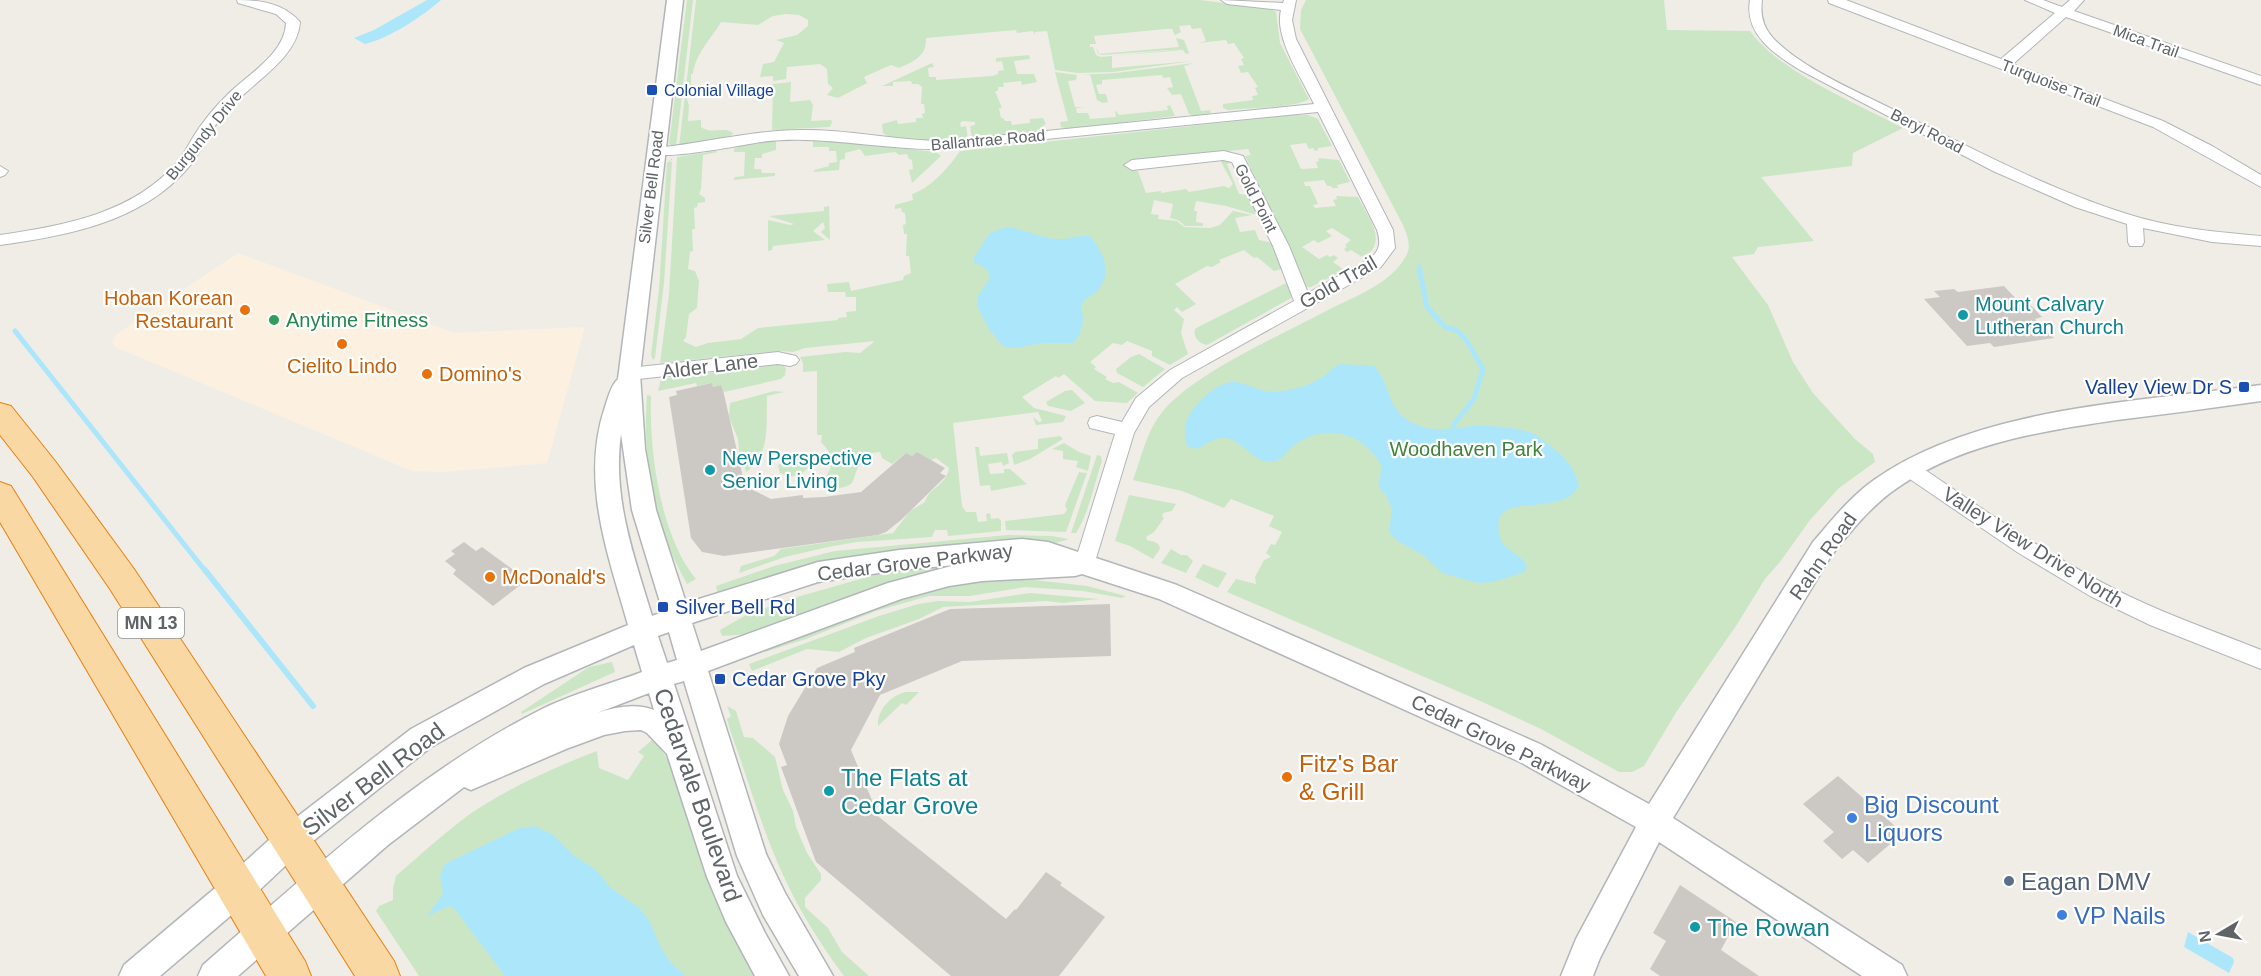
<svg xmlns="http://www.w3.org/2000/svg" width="2261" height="976" font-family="Helvetica,sans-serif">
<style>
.commercial{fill:#fcf1e0}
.green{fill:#cbe6c5}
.water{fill:#ace6fb}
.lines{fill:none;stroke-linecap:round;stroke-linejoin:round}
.stream-far1{stroke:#ace6fb;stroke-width:5}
.stream{stroke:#ace6fb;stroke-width:6}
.building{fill:#ccc8c4}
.minor-casing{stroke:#b2b6b9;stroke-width:2}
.tertiary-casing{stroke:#b2b6b9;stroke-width:3}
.trunk-casing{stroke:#eb7f0c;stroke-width:2}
.minor{fill:#fff;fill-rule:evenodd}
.tertiary{fill:#fff;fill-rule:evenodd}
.trunk{fill:#fad8a4;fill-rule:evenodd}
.transit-dot{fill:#1a4fb4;stroke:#fff;stroke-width:2}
.food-dot{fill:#e8710a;stroke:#fff;stroke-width:2}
.culture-dot{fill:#0f9aa8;stroke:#fff;stroke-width:2}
.leisure-dot{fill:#2e9e5b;stroke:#fff;stroke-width:2}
.shop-dot{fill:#3f7fe0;stroke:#fff;stroke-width:2}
.service-dot{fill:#5c6f8a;stroke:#fff;stroke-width:2}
.labels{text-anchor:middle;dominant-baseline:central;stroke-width:4.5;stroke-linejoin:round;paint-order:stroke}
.far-street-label{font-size:16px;fill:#5f6467;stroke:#fff}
.far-transit-label{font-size:16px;fill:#164399;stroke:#fff;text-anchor:start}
.shield{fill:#fff;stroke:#8f9295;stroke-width:1.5}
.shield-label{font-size:18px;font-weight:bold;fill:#5f6467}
.street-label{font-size:20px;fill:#5f6467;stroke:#fff}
.food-label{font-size:20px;fill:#c56008;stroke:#fff;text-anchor:start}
.culture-label{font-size:20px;fill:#0d838f;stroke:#fff;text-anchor:start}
.leisure-label{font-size:20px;fill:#27864d;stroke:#fff;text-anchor:start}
.transit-label{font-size:20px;fill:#164399;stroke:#fff;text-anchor:start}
.park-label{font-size:20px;fill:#42833a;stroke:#fff}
.near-food-label{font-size:24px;fill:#c56008;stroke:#fff;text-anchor:start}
.near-culture-label{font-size:24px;fill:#0d838f;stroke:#fff;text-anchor:start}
.near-street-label{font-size:24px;fill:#5f6467;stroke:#fff}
.near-shop-label{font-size:24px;fill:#366cbe;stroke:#fff;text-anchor:start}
.near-service-label{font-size:24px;fill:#4e5e75;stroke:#fff;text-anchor:start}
</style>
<rect width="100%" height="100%" fill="#f0ede7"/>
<!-- commercial -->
<path class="commercial" d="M 238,253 L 454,333 L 585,327 L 547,463 L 443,472 L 412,471 L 115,347 L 112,342 L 117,334 Z"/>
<!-- green -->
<g class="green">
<path d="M 687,0 L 693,0 L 676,147 L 669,144 Z"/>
<path d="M 696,0 L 1200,0 L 1271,9 L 1276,12 L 1280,43 L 1309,99 C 1297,108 1245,108 1228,110 L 1223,108 L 1223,104 L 1253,100 L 1252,96 L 1258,95 L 1255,88 L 1258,87 L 1248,72 L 1241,73 L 1238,66 L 1244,65 L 1241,59 L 1244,58 L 1234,43 L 1228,44 L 1226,40 L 1198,43 L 1206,41 L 1201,28 L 1192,29 L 1190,25 L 1179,26 L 1181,32 L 1175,35 L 1172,29 L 1165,29 L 1094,36 L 1096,44 L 1090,44 L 1090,47 L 1093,47 L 1096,55 L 1101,57 L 1183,49 L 1102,55 L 1098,54 L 1096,46 L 1099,54 L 1179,47 L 1176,38 L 1184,40 L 1189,53 L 1186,54 L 1183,50 L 1112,56 L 1112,68 L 1193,61 L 1113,72 L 1078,73 L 1055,70 L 1047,31 L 1035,32 L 1035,35 L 1033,31 L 1017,33 L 1016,30 L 926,38 C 927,56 914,61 899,68 L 891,65 L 864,77 L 867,83 L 838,98 L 827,95 L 833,88 L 828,84 L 827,69 L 820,64 L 787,67 L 786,79 L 773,81 L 773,76 L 760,77 L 763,64 L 774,62 L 784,43 L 776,40 L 797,35 L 808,26 L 808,20 L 799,15 L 786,14 L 773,16 L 758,25 L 721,22 C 712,38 695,54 693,74 L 691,74 L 691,88 C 687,94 686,99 689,105 L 688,121 L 701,120 L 701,127 C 711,135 724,126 733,133 L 731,136 L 679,147 Z"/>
<path d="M 1306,0 L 1664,0 L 1667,30 L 1750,31 C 1781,73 1856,103 1903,128 L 1853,153 L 1852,166 L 1761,177 L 1814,241 L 1758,247 L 1754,254 L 1732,257 L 1768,305 L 1793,362 L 1813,393 L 1855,439 L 1873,454 L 1875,462 L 1839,488 L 1810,520 L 1780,562 L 1765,579 L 1736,626 L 1677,711 L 1644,766 L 1632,772 L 1619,772 L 1541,729 L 1478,700 L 1227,592 L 1236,579 L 1256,584 L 1255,577 L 1264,560 L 1271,557 L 1266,553 L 1271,544 L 1275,545 L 1282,532 L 1269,526 L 1274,516 L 1231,499 L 1224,508 L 1182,491 L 1133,480 C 1145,447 1148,421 1177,397 C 1215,364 1283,334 1328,310 C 1355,296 1391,284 1406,256 C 1412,246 1407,235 1403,225 L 1300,29 L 1301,10 Z"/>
<path d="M 1029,55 L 1030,59 L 1014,61 L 1017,74 L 1034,74 L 1037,82 L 1022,85 L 1021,81 L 1003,83 L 1004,87 L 998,87 L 998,91 L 995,91 L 1002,108 L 999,108 L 1001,118 L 1003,118 L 1005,121 L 1011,121 L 1012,125 L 1030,123 L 1030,119 L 1043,118 L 1046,124 L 1036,131 L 972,139 L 970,126 L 975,125 L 975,122 L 963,121 L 960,123 L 961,127 L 966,126 L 968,139 C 949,141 898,145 883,133 L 882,124 L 897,120 L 898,124 L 916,122 L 916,118 L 923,118 L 922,114 L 925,113 L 924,104 L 921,104 L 922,87 L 918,84 L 912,84 L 911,81 L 893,82 L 893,86 L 882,86 L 932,63 L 934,67 L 928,68 L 929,77 L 936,77 L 936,80 L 992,76 L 998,74 L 998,71 L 1004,70 L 1002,61 L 996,62 L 996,58 Z"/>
<path d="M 1194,63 L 1184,66 L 1201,111 L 1210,110 L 1211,113 L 1193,116 L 1189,114 L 1181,94 L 1172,95 L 1167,88 L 1173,87 L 1170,77 L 1163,78 L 1162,75 L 1102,80 L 1102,84 L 1096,85 L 1099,94 L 1106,94 L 1108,102 L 1103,103 L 1097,100 L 1090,74 L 1077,75 L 1076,80 L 1068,81 L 1075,107 L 1085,107 L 1076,108 L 1077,113 L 1088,113 L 1090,119 L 1116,117 L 1115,110 L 1119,115 L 1168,110 L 1167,106 L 1170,105 L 1175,116 L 1069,129 L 1061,127 L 1060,122 L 1068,121 L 1055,72 L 1077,75 L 1116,73 Z"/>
<path d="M 791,82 L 790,102 L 810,100 L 813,105 L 811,121 L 831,120 L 832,122 L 830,127 L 772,130 L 773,84 Z"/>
<path d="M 1292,115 L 1308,115 L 1318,119 L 1332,146 L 1318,148 L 1318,150 L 1315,151 L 1313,148 L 1309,149 L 1306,143 L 1290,145 L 1301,169 L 1318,168 L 1316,162 L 1319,161 L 1318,158 L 1339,160 L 1350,182 L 1337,185 L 1338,188 L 1332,188 L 1331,186 L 1327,186 L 1324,180 L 1304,182 L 1305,186 L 1310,186 L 1318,204 L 1313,205 L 1315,208 L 1336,206 L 1333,200 L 1337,199 L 1336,196 L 1358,197 C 1368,218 1389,240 1364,258 L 1351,250 L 1347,252 L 1344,249 L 1347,247 L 1345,245 L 1351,240 L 1332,228 L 1326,231 L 1332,236 L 1318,243 L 1314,240 L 1302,247 L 1319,259 L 1327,255 L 1330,257 L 1334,255 L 1338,258 L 1333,262 L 1344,270 L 1311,287 L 1305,287 L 1288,244 L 1245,156 L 1251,155 L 1248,149 L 1129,161 L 1131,169 L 1138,171 L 1146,193 L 1161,191 L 1161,193 L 1186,189 L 1189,192 L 1224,186 L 1229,188 L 1233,184 L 1221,162 L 1225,159 L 1233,162 L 1227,164 L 1239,194 L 1249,195 L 1257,215 L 1226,206 L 1196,201 L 1194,211 L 1197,211 L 1196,222 L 1203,223 L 1203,226 L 1185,226 L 1178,220 L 1170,218 L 1173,204 L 1154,200 L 1151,214 L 1159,215 L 1158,219 L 1177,221 L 1184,227 L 1210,228 L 1220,225 L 1233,211 L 1252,215 L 1235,218 L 1240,232 L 1255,230 L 1259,240 L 1273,243 L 1282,269 L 1274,271 L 1257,257 L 1254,258 L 1244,250 L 1219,260 L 1221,262 L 1212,267 L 1207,266 L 1175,284 L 1196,304 L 1182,312 L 1177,307 L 1174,310 L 1184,319 L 1181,333 L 1188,354 L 1170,365 L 1152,356 L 1152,351 L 1127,341 L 1122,345 L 1113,343 L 1090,362 L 1096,367 L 1094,369 L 1107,377 L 1105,379 L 1113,383 L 1119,382 L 1138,393 L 1127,403 L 1095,401 L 1064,374 L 1058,378 L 1056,376 L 1022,397 L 1034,408 L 1066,416 L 1063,422 L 1036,425 L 1033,417 L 1039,422 L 1042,421 L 1038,412 L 953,423 L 962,506 L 966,512 L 976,512 L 978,522 L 987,521 L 986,514 L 990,513 L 991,519 L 998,518 L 1001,520 L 1001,531 L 948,536 L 947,530 L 935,530 L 932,537 L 857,542 L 828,547 L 785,557 L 739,573 L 741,566 L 774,556 L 781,549 L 893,533 L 910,511 L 925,502 C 929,487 946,486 949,468 L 936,458 L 931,460 L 917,452 L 912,456 L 906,453 L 892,464 L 882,458 L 880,452 L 864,454 L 864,462 C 848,472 863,487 836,488 L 834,482 L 826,477 C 835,463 832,453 821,442 L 822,435 L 817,435 L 817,371 L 803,372 L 803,363 L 800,357 L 845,352 L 860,353 L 875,341 L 805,348 L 793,352 L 780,351 L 660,363 L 669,294 L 677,157 L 715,151 L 718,152 L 703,155 L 701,189 L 699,194 L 705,198 L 705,202 L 698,203 L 697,207 L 694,208 L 695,229 L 692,229 L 693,251 L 690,252 L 688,269 L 695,271 L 699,281 L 697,308 L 689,314 L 686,337 L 683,341 L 696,347 L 708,343 L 741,339 L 758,328 L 838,320 L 838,318 L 847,317 L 846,312 L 856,311 L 856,297 L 846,297 L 845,292 L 828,292 L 827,284 L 849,282 L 851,291 L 903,280 L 904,276 L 911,273 L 909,256 L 906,256 L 907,234 L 904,234 L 903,225 L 906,224 L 905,213 L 902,212 L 901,208 L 895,209 L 895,205 L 913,200 L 912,194 C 931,188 949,167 960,151 Z"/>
<path d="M 813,139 L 936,152 L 941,156 L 912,183 L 909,170 L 913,169 L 912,160 L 909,159 L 907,154 L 899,155 L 895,152 L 865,156 L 860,149 L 845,153 L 845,159 L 840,160 L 839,170 L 814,172 L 814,170 L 829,166 L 829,163 L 837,162 L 836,151 L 829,151 L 829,147 L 813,147 Z"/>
<path d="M 776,141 L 776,150 L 762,154 L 762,158 L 755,158 L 754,169 L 761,169 L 762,173 L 775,173 L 775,176 L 733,180 L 735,177 L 744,176 L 745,152 L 734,152 L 734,149 L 743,145 Z"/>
<path d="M 672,158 L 672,160 L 669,162 L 672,162 L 664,283 L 655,358 L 653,360 L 651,355 L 659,289 L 667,163 Z"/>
<path d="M 829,206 L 830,240 L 821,232 L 825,228 L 823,222 L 813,231 L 825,240 L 773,246 L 772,250 L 768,251 L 768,220 L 790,225 L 794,224 L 769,216 L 824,211 L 824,207 Z"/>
<path d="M 1286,283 L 1293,293 L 1291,298 L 1207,345 C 1199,344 1193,337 1195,329 L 1200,326 Z"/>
<path d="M 1139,354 L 1165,369 L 1143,387 L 1117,373 L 1116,369 L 1131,357 Z"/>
<path d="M 781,364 L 786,368 L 785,375 L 781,379 L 724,392 L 721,385 L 713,387 L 712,383 L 697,386 L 696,383 L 658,391 L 661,379 Z"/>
<path d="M 1072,390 L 1085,403 L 1071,411 L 1048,406 L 1046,402 L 1065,391 Z"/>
<path d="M 774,391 L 784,392 L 767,396 C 766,423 771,456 746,472 L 744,465 L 740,463 L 738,439 L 729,417 L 730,403 Z"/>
<path d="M 647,395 L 651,396 C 649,450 660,536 696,579 L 687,584 C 654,526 642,462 647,395 Z"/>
<path d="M 1060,436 L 1063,439 L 1030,459 L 1014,465 L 1012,455 L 1015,452 L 1038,449 L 1038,439 Z"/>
<path d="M 1064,443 L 1079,452 L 1091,456 L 1088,471 L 1076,467 L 1078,461 L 1063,459 L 1063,451 L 1052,449 Z"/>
<path d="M 975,447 L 979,447 L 980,456 L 1007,453 L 1009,463 L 1003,466 L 1002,462 L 988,464 L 990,474 L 1004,473 L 1004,469 L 1010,469 L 1027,484 L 991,491 L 990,485 L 980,486 Z"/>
<path d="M 793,454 L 806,456 L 810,465 L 802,474 L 790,477 L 780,473 L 778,466 L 784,458 Z"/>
<path d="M 1097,455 L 1101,456 L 1102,461 C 1094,484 1089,513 1076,533 L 1071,533 Z"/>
<path d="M 1079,472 L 1087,473 L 1066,532 L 1006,530 L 1005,521 L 1064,514 L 1067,510 L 1065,505 Z"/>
<path d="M 1129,495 L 1176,504 L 1172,511 L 1163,513 L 1162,516 L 1164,518 L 1154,532 L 1146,537 L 1147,540 C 1153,542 1159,541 1160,549 L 1153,559 L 1130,546 L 1115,541 Z"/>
<path d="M 1008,535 L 1052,536 L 1069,539 L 1049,545 L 798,568 L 718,595 L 716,586 L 774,566 L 835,551 Z"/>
<path d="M 1171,549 L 1181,555 L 1187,555 L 1193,561 L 1186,573 L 1161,563 Z"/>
<path d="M 947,564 L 750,634 L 722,636 L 720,630 L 746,615 L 790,599 L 878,574 Z"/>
<path d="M 1203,564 L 1227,573 L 1218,588 L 1195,577 Z"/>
<path d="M 1026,579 L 1087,586 L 1126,596 L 1122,598 L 1083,591 L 1025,587 L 970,596 L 929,596 L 876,611 L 806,639 L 765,652 L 763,648 C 820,626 878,600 938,587 C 967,581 996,580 1026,579 Z"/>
<path d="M 1030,593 L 1099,599 L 1063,603 L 1046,601 L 943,607 L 919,619 L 866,638 L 839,652 L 807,649 L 752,671 L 749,664 L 879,616 L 918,604 L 938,601 L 970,602 Z"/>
<path d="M 612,662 L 615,672 L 522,714 L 521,712 L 589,667 Z"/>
<path d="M 906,692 L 919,692 L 906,705 L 902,703 L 878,726 C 877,710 891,695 906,692 Z"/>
<path d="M 727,706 L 736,711 L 744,737 L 753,738 L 775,757 L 783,790 L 793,811 L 796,827 L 807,853 L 821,874 L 821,880 L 805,898 L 805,907 L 828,928 L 842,952 L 869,976 L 844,976 C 821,945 800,912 784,877 C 762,830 748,779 730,730 L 727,719 L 731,716 Z"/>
<path d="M 652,740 L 661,749 L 681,781 L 760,976 L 419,976 L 376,911 L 379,906 L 393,900 L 393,888 L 396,876 C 420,855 444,833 470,814 C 510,787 553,768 597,751 L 599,768 L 628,780 L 644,756 L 638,752 Z"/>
</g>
<!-- water -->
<g class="water">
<path d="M 427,0 L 441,0 C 423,16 388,39 365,44 L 354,38 L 374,30 Z"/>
<path d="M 1006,227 C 1025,228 1042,240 1062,239 C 1072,239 1079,235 1090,236 C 1104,252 1113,274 1097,291 C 1091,296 1082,299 1081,308 C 1081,311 1083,314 1083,318 C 1083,326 1079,338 1073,343 L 1043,343 L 1014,348 L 1003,346 L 989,329 L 977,306 L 978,296 L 990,278 L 987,269 L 974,262 L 974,257 L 990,233 Z"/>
<path d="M 1341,364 L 1374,366 C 1393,386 1385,411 1415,424 C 1433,431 1442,430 1459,427 C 1481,425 1511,425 1532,433 C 1539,436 1545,442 1551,446 C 1566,458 1575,468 1579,486 C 1560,522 1483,484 1501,540 C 1504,549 1520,554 1527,565 L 1525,572 L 1493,582 L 1478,583 L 1442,573 L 1423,555 L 1396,540 L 1389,532 L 1392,509 L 1386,495 L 1380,489 L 1379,482 L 1382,466 C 1364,434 1328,422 1296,444 C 1286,450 1283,462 1270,462 C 1250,461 1241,436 1221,438 C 1211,439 1205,446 1195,449 L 1187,446 C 1185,438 1184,431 1186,423 C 1191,407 1216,381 1234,382 C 1253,384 1261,395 1283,391 C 1296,389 1313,384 1323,377 C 1330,372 1333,366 1341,364 Z"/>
<path d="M 534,826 L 552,834 L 573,855 L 595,869 L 611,888 L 638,907 L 649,920 L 662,950 L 672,964 L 686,976 L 505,976 L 454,908 L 449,906 L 427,916 L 443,894 L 440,876 L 445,864 L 517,829 Z"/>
<path d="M 2188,932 L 2233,958 L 2234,962 L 2229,973 L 2184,947 Z"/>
</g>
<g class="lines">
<!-- stream-far1 -->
<g class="stream-far1">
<path d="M 1419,267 L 1427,307 L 1445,327 L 1456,330 L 1465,338 L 1483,369 L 1474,399 L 1454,424 L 1453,429"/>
<path d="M 15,331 L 206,572"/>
</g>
<!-- stream -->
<path class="stream" d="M 205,570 L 313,706"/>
</g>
<!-- building -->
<g class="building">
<path d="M 2004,286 L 2018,301 L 2026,300 L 2042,317 L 2035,319 L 2054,338 L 1994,347 L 1990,343 L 1967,346 L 1924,299 L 1940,297 L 1934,291 L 1954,289 L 1958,292 Z"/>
<path d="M 712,383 L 713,387 L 721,385 L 723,390 L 745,486 L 771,499 L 803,495 L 803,498 L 824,497 L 861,492 L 906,453 L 912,456 L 917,452 L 945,468 L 940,473 L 946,476 L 901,520 L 886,532 L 878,535 L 724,556 L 702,552 L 691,538 L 669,397 L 677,395 L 676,391 Z"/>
<path d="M 464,542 L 476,551 L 482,547 L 527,580 L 493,606 L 453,574 L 456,570 L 445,561 L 455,554 L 451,551 Z"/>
<path d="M 1110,604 L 1111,656 L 962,661 L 880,695 L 851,750 L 879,817 L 1006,919 L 1015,909 L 1016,910 L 1046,872 L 1062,883 L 1060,885 L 1105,917 L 1059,976 L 951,976 L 816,862 L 781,767 L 787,765 L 779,744 L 788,716 L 817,668 L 855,652 L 854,648 L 950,609 Z"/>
<path d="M 1838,776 L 1903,833 L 1868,863 L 1853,850 L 1842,859 L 1823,841 L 1834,832 L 1803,804 Z"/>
<path d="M 1680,885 L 1736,922 L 1721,950 L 1759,976 L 1660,976 L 1650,969 L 1666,941 L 1653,933 Z"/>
</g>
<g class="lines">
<!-- minor casing -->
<g class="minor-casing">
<g id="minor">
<path d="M 237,0 C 260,0 284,3 300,22 C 298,55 260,78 239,99 C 228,110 218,121 209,134 C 202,146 197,159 187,169 C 141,222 66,236 0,245 L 0,235 C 63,226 135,213 178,161 C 185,153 189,143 195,134 C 204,120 215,107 227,95 C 247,75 285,54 286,23 L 276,14 L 238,3 Z"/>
<path d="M 1221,0 L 1283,3 L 1284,0 L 1296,0 L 1292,20 L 1296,39 L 1393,230 L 1395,248 L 1381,267 L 1182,378 L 1149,407 L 1134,433 L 1094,565 L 1091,571 L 1084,573 L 1077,571 L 1074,565 L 1115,434 L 1090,428 L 1088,423 L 1090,418 L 1097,416 L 1122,422 L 1136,398 L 1170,370 L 1294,301 L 1273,246 L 1232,162 L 1223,160 L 1132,170 L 1124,165 L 1132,160 L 1224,151 L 1243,156 L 1289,246 L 1308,293 L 1369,259 C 1380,251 1381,243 1377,230 L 1318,112 L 945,149 C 883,151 823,134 761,142 C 743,145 656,162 648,152 L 655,148 C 706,143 756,129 807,130 C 853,130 898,141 945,141 L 1314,104 C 1302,78 1274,38 1281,10 L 1227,4 Z"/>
<path d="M 1750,0 L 1762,0 C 1760,15 1763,27 1773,38 C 1805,71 1862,93 1902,114 C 1976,150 2048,189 2127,214 C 2170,228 2216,232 2261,236 L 2261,246 L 2212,242 L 2143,228 L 2144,242 L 2142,246 L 2130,246 L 2128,242 L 2127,224 L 2075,207 L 1993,171 L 1800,70 C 1774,54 1744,34 1750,0 Z"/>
<path d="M 1828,0 L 1846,0 L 2001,59 L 2055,13 L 2025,0 L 2043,0 L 2062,7 L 2070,0 L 2084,0 L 2074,11 L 2261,76 L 2261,85 L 2066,17 L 2013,64 L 2163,121 L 2212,146 L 2261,175 L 2261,187 L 2153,127 L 1829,3 Z"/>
<path d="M 0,166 L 8,171 L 5,175 L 0,177 Z"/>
<path d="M 778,352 L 796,356 L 799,360 L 796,364 L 790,366 L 778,364 L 629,380 L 623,378 L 620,374 L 623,370 L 629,368 Z"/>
<path d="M 1908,461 L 1915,463 C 1977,505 2038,549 2105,584 C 2155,611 2209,629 2261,650 L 2261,669 L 2150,625 L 2090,596 L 2017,552 L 1901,473 L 1898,468 L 1901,463 Z"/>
</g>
</g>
<!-- tertiary casing -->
<g class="tertiary-casing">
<path id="tertiary" d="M 667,0 L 683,0 L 640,374 L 645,449 L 656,510 L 686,603 L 818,562 L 899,550 L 1022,539 L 1048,542 L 1177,585 L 1540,744 L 1649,804 L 1813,542 C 1832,520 1850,497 1874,480 C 1977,407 2138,402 2261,385 L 2261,401 C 2213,408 2165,414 2117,420 C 2037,432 1956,444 1890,493 C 1867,511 1849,533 1831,556 L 1673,818 L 1902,965 L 1907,976 L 1862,976 L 1659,842 L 1600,958 L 1593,976 L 1561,976 L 1576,939 L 1636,827 L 1520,762 L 1159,599 L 1082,574 L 1075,576 L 982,581 L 949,586 L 901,599 L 708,671 L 766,854 L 785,893 L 833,976 L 799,976 L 763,915 L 737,856 L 684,681 L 674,684 L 737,876 L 765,933 L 789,976 L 755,976 L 726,922 L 707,877 L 667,754 L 647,733 L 641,730 L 625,731 L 604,735 L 566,749 L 471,790 L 464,787 L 388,845 L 238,976 L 198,976 L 203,965 C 310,872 416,772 544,708 C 575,693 610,684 642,672 L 634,645 L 544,684 L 431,747 L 302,850 L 249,900 L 160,976 L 119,976 L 124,965 L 227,878 L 280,830 L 411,729 L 524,668 L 628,625 C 608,554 580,481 605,407 C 608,398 611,385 618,379 ZM 621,434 L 632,510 L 663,612 L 652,616 C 634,556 612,498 621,434 ZM 955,565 L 888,583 L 701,651 L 692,623 L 818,582 L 899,570 ZM 669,632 L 677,660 L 667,663 L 658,636 ZM 649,693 L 654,710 C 635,703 616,707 597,713 Z"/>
</g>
<!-- trunk casing -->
<g class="trunk-casing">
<g id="trunk">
<path d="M 0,403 L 11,406 L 55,461 L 134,569 L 394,961 L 400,976 L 355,976 L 110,589 L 33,477 L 0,435 Z"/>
<path d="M 0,482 L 11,486 L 305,961 L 311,976 L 266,976 L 0,522 Z"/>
</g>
</g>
<!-- minor -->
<use href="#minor" class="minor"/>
<!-- tertiary -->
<use href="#tertiary" class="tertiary"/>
<!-- trunk -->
<use href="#trunk" class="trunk"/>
</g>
<!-- markers -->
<g class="transit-dot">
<rect x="646" y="84" width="12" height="12" rx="3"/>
<rect x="2238" y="381" width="12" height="12" rx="3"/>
<rect x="657" y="601" width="12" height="12" rx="3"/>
<rect x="714" y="673" width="12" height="12" rx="3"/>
</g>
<g class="food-dot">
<circle cx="245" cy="310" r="6"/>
<circle cx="342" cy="344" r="6"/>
<circle cx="427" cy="374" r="6"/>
<circle cx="490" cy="577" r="6"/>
<circle cx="1287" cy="777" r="6"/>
</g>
<g class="culture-dot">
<circle cx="1963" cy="315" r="6"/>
<circle cx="710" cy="470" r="6"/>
<circle cx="829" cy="791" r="6"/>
<circle cx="1695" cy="927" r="6"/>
</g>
<circle class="leisure-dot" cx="274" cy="320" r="6"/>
<g class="shop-dot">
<circle cx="1852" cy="818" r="6"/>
<circle cx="2062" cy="915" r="6"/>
</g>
<circle class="service-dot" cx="2009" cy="881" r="6"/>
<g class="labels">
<!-- far-street labels -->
<g class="far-street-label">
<text transform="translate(2146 41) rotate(20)">Mica Trail</text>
<text transform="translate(2051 83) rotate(21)">Turquoise Trail</text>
<text transform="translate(1927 131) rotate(27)">Beryl Road</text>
<text transform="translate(204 135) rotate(-51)">Burgundy Drive</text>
<text transform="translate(988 140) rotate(-5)">Ballantrae Road</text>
<text transform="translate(651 187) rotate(-83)">Silver Bell Road</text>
<text transform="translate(1256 198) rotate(63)">Gold Point</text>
</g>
<!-- far-transit labels -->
<g class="far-transit-label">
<text x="664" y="90">Colonial Village</text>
</g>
<!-- shield labels -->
<rect class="shield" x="118" y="608" width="66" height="30" rx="4.5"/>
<g class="shield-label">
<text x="151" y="623">MN 13</text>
</g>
<!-- street labels -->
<g class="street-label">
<text transform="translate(1338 282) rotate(-30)">Gold Trail</text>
<text transform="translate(710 366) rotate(-7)">Alder Lane</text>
<text transform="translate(2033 547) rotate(32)">Valley View Drive North</text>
<text transform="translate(1823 556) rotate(-55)">Rahn Road</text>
<text transform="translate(915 562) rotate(-7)">Cedar Grove Parkway</text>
<text transform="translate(1501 743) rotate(26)">Cedar Grove Parkway</text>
</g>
<!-- food labels -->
<g class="food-label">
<text x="233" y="298" text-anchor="end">Hoban Korean<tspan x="233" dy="23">Restaurant</tspan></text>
<text x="342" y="366" text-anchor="middle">Cielito Lindo</text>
<text x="439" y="374">Domino's</text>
<text x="502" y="577">McDonald's</text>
</g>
<!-- culture labels -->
<g class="culture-label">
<text x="1975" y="304">Mount Calvary<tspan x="1975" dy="23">Lutheran Church</tspan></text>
<text x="722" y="458">New Perspective<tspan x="722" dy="23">Senior Living</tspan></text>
</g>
<!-- leisure labels -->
<g class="leisure-label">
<text x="286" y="320">Anytime Fitness</text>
</g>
<!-- transit labels -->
<g class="transit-label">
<text x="2232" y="387" text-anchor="end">Valley View Dr S</text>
<text x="675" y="607">Silver Bell Rd</text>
<text x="732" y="679">Cedar Grove Pky</text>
</g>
<!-- park labels -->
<g class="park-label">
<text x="1466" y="449">Woodhaven Park</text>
</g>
<!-- near-food labels -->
<g class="near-food-label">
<text x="1299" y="763">Fitz's Bar<tspan x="1299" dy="28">&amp; Grill</tspan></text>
</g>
<!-- near-culture labels -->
<g class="near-culture-label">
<text x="841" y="777">The Flats at<tspan x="841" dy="28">Cedar Grove</tspan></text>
<text x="1707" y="927">The Rowan</text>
</g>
<!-- near-street labels -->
<g class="near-street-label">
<text transform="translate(373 779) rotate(-37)">Silver Bell Road</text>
<text transform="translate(698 795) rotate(71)">Cedarvale Boulevard</text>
</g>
<!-- near-shop labels -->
<g class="near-shop-label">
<text x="1864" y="804">Big Discount<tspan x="1864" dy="28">Liquors</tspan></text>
<text x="2074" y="915">VP Nails</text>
</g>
<!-- near-service labels -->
<g class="near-service-label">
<text x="2021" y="881">Eagan DMV</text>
</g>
</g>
<!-- north arrow -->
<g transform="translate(2219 934) rotate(260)" stroke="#ffffff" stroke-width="4.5" paint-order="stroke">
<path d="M0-4.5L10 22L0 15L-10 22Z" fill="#5f6467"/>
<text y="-9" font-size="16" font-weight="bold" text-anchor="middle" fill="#5f6467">N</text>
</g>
</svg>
